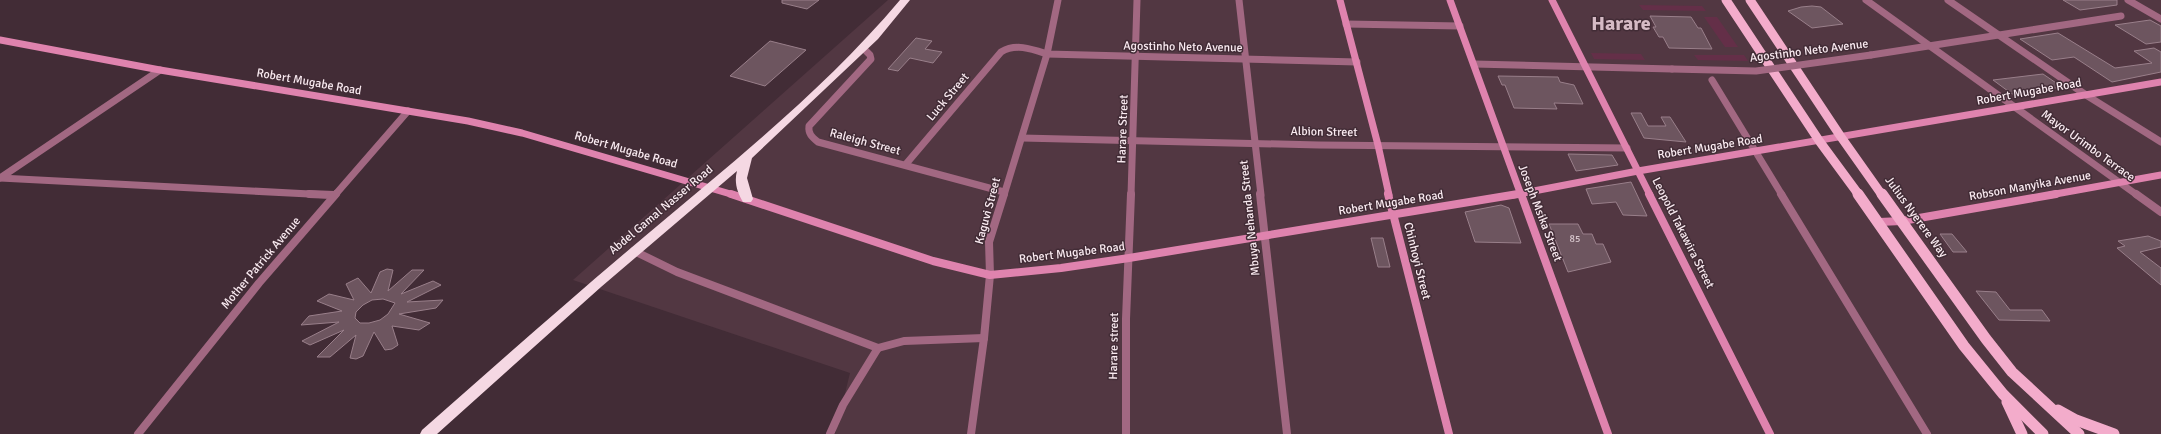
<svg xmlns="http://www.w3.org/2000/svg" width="2161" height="434" font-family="Signika,sans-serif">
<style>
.built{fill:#523742}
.green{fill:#642f48}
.building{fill:#6d555f;stroke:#997f8a;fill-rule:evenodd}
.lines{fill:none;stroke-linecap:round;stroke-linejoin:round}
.street-far1{stroke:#a26882;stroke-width:7}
.street{stroke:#a26882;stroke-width:8}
.secondary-far1{stroke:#df83ae;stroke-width:7}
.secondary{stroke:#df83ae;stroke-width:8}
.primary-far1{stroke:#f3accb;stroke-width:9}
.primary{stroke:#f3accb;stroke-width:11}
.highway{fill:#f5d8e3;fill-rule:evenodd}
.street-bridge{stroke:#a26882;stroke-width:7}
.labels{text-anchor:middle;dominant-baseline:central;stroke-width:3;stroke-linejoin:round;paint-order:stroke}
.number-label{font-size:10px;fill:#d7c6cc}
.street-label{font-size:12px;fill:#faebf1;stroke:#422c36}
.town-label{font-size:20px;font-weight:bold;fill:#d5bac5;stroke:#422c36}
</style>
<rect width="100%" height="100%" fill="#422c36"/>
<!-- built -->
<path class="built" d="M 888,0 L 2161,0 L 2161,434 L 835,434 L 850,373 L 573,280 Z"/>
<!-- green -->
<g class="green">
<path d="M 1639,5 L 1702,6 L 1706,11 L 1643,10 Z"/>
<path d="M 1704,17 L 1717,17 L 1738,47 L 1725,47 Z"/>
<path d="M 1591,53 L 1641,54 L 1645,60 L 1594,59 Z"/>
<path d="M 1694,55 L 1744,55 L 1748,61 L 1698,60 Z"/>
</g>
<!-- building -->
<g class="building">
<path d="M 782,0 L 819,0 L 807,9 L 782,3 Z"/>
<path d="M 2063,0 L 2117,0 L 2117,5 L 2080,10 Z"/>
<path d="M 1812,6 L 1821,7 L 1843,24 L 1812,28 L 1788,11 L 1801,7 Z"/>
<path d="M 1650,16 L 1691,17 L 1698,28 L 1701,28 L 1712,49 L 1669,48 L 1663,37 L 1659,37 L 1653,27 L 1656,27 Z"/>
<path d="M 2150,20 L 2161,26 L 2161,42 L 2146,44 L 2115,25 Z"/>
<path d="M 2058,33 L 2115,68 L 2152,63 L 2134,51 L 2154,48 L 2161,52 L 2161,72 L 2112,82 L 2074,57 L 2052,60 L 2020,39 Z"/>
<path d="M 916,38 L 932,41 L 925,49 L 942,52 L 933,63 L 910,58 L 898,71 L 888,69 Z"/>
<path d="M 770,41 L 806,50 L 765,86 L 730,76 Z"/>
<path d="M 2043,74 L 2062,87 L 2012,94 L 1993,80 Z"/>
<path d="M 1498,76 L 1558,77 L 1560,82 L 1574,85 L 1583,104 L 1554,103 L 1557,109 L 1514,108 L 1505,85 L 1502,85 Z"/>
<path d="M 1631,113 L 1641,113 L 1648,126 L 1666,126 L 1661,117 L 1670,117 L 1686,142 L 1644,138 Z"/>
<path d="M 1568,154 L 1612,155 L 1618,165 L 1576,171 Z"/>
<path d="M 1631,182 L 1647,216 L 1623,215 L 1616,202 L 1592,204 L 1586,189 Z"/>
<path d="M 1501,205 L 1509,208 L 1521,243 L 1475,242 L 1465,212 Z"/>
<path d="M 1549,224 L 1578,224 L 1583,234 L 1592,234 L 1596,244 L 1603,244 L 1611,262 L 1568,272 Z"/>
<path d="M 1940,234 L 1952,234 L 1967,252 L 1953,252 Z"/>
<path d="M 2148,236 L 2161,241 L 2161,247 L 2140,252 L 2161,268 L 2161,285 L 2117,248 L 2125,246 L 2118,241 Z"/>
<path d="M 1371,238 L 1383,238 L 1390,267 L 1378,267 Z"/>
<path d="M 387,269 L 393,270 L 388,291 L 412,270 L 424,270 L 401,294 L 433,281 L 441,285 L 407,302 L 443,300 L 436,308 L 399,314 L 430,323 L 419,330 L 392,326 L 398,345 L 392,349 L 385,350 L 374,332 L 363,356 L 356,359 L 350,358 L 356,335 L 330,357 L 317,357 L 344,330 L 310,345 L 302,341 L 339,322 L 301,325 L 309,316 L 342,311 L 317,301 L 329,294 L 354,300 L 346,284 L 358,278 L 371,293 L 380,272 ZM 383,299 L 395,303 L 388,314 L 380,320 L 369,323 L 360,323 L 355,318 L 356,312 L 363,305 L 372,300 Z"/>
<path d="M 1976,291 L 1996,292 L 2010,310 L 2042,310 L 2050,321 L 1999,320 Z"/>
</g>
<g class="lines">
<!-- street-far1 -->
<g class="street-far1">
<path d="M 1239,0 L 1261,195"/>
<path d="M 1866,0 L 2137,195"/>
<path d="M 1948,0 L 2086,95 L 2161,142"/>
<path d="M 2128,0 L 2161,19"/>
<path d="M 1346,24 L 1460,26"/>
<path d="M 863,48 L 870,55 L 871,59 L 809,126 C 808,134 812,137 818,142 L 1004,192"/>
<path d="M 1871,55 L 2121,16"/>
<path d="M 1474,64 L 1672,69"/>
<path d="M 1712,80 L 1782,195"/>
<path d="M 1022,138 L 1319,145 L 1627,148"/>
<path d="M 906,164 L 1001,52 C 1016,43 1032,49 1047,54 L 1357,62"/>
<path d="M 0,178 L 329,195"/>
<path d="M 0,178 L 160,70"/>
<path d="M 335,195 L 408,111"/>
<path d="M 1004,195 L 1047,54 L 1058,0"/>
<path d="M 1131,195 L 1137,0"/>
</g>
<!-- street -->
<g class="street">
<path d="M 309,194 L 334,195"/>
<path d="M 1260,194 L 1287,434"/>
<path d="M 1781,194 L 1927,434"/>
<path d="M 2136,194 L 2161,212"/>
<path d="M 634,251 L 677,272 L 878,348"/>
<path d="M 138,434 L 259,283 L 336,194"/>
<path d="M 830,434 L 843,405 L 878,348 L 904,341 L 984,338"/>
<path d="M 971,434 L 984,338 L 990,275 L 989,242 L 1004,194"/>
<path d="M 1126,434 L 1126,319 L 1131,194"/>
</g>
<!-- secondary-far1 -->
<g class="secondary-far1">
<path d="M 1340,0 L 1378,145 L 1389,195"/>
<path d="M 1450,0 L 1521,195"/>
<path d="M 1552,0 L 1650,195"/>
<path d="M 0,40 L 160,70 L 468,121 L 522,133 L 734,195"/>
<path d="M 1513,195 L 1638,171 L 2161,82"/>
<path d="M 2050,195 L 2161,175"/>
</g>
<!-- secondary -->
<g class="secondary">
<path d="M 731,194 L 933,261 L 990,275 L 1061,268 L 1129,258 L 1518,194"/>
<path d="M 1388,194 L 1449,434"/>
<path d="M 1521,194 L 1608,434"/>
<path d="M 1649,194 L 1770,434"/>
<path d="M 1879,222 L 1902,221 L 2056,194"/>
</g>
<!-- primary-far1 -->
<g class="primary-far1">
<path d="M 1726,0 L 1820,142 L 1859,195"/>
<path d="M 1750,0 L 1841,137 L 1882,195"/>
</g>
<!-- primary -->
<g class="primary">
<path d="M 1858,194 L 1964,346 L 2003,394 L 2043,434"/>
<path d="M 1882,194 L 1986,339 L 2012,372 L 2079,434"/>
<path d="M 2007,402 L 2022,434"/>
<path d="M 2058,410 L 2076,420 L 2114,434"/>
</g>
<!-- highway -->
<path class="highway" d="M 900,0 L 910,0 L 878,39 L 752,158 L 747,178 L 753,199 L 751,202 L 743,202 C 737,192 734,182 737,171 L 601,287 L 437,434 L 420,434 L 422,430 C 496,365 569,300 644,237 C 733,162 825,89 900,0 Z"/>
<!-- street-bridge -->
<path class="street-bridge" d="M 1672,69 L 1756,71 L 1871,55"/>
</g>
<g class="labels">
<!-- number labels -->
<g class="number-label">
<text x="1575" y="239">85</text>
</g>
<!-- street labels -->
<g class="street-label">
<text transform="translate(1183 47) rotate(1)">Agostinho Neto Avenue</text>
<text transform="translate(1809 51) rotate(-7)">Agostinho Neto Avenue</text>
<text transform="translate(309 82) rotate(10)">Robert Mugabe Road</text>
<text transform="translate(2029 92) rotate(-10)">Robert Mugabe Road</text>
<text transform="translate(948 97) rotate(-50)">Luck Street</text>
<text transform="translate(1123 129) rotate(-88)">Harare Street</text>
<text transform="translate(1324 132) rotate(1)">Albion Street</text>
<text transform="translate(865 142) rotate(15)">Raleigh Street</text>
<text transform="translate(2088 146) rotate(36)">Mayor Urimbo Terrace</text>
<text transform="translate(1710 147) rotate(-9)">Robert Mugabe Road</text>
<text transform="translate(626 150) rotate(16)">Robert Mugabe Road</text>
<text transform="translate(2030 186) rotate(-10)">Robson Manyika Avenue</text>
<text transform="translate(1391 203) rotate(-9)">Robert Mugabe Road</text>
<text transform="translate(661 210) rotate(-40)">Abdel Gamal Nasser Road</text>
<text transform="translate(988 211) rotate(-75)">Kaguvi Street</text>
<text transform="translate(1540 213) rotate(69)">Joseph Msika Street</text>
<text transform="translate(1916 217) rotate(54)">Julius Nyerere Way</text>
<text transform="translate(1250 218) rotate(-96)">Mbuya Nehanda Street</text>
<text transform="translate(1683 233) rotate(63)">Leopold Takawira Street</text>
<text transform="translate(1072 253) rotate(-7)">Robert Mugabe Road</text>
<text transform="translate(1417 261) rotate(76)">Chinhoyi Street</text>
<text transform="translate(261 263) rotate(-50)">Mother Patrick Avenue</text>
<text transform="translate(1114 346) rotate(-89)">Harare street</text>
</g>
<!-- town labels -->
<g class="town-label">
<text x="1621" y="23">Harare</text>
</g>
</g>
</svg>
